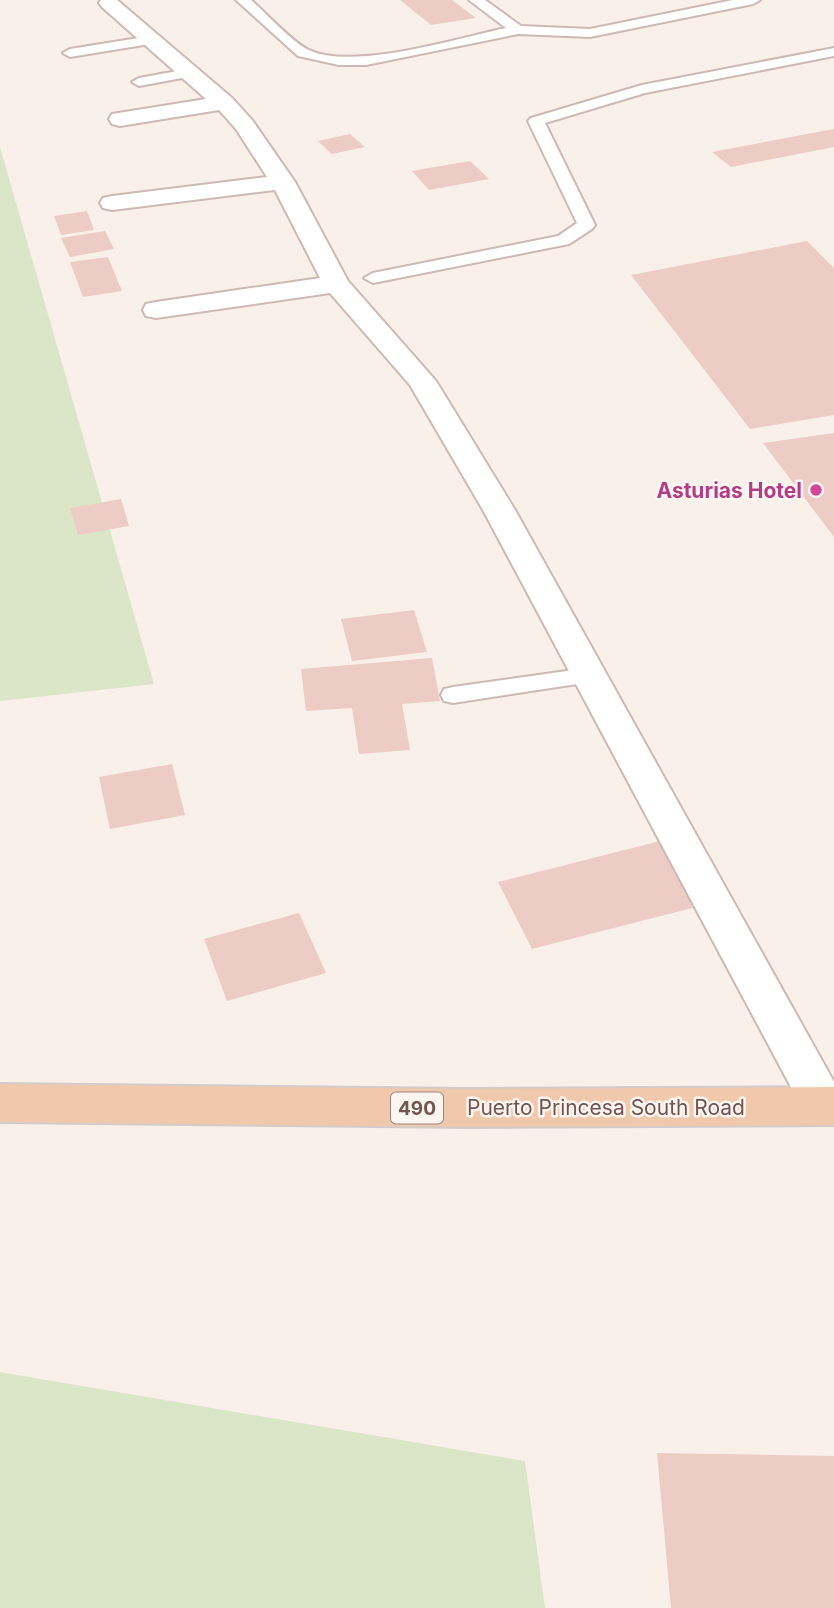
<svg xmlns="http://www.w3.org/2000/svg" width="834" height="1608" font-family="Inter,sans-serif">
<style>
.green{fill:#dbe6c9}
.building{fill:#ecccc5}
.lines{fill:none;stroke-linecap:round;stroke-linejoin:round}
.service-casing{stroke:#cdb9b4;stroke-width:4}
.minor-casing{stroke:#cdb9b4;stroke-width:4}
.primary-casing{stroke:#d4ccca;stroke-width:4}
.service{fill:#fff;fill-rule:evenodd}
.minor{fill:#fff;fill-rule:evenodd}
.primary{fill:#f0c8ab;fill-rule:evenodd}
.hotel-dot{fill:#d1479c;stroke:#fdf5f0;stroke-width:2.5}
.labels{text-anchor:middle;dominant-baseline:central;stroke-width:5;stroke-linejoin:round;paint-order:stroke}
.shield{fill:#fdf5f0;stroke:#9b8580;stroke-width:2}
.shield-label{font-size:19px;font-weight:bold;fill:#715550}
.hotel-label{font-size:21px;font-weight:bold;fill:#b23c85;stroke:#fdf5f0;text-anchor:end}
.street-label{font-size:21px;fill:#715550;stroke:#fdf5f0}
</style>
<rect width="100%" height="100%" fill="#faf0ea"/>
<!-- green -->
<g class="green">
<path d="M 0,147 L 154,684 L 0,701 Z"/>
<path d="M 0,1372 L 525,1461 L 545,1608 L 0,1608 Z"/>
</g>
<!-- building -->
<g class="building">
<path d="M 400,0 L 452,0 L 476,18 L 431,25 Z"/>
<path d="M 834,129 L 834,147 L 731,167 L 712,152 Z"/>
<path d="M 350,134 L 365,147 L 332,154 L 318,141 Z"/>
<path d="M 470,161 L 489,179 L 429,190 L 412,171 Z"/>
<path d="M 87,211 L 94,230 L 61,235 L 54,216 Z"/>
<path d="M 105,231 L 114,249 L 70,257 L 61,238 Z"/>
<path d="M 807,241 L 834,268 L 834,415 L 750,429 L 631,275 Z"/>
<path d="M 108,257 L 122,291 L 83,297 L 70,262 Z"/>
<path d="M 834,433 L 834,537 L 763,443 Z"/>
<path d="M 121,499 L 129,526 L 78,535 L 70,508 Z"/>
<path d="M 414,610 L 427,652 L 352,661 L 341,619 Z"/>
<path d="M 432,658 L 440,701 L 402,704 L 410,750 L 359,754 L 352,708 L 306,711 L 301,669 Z"/>
<path d="M 172,764 L 185,815 L 110,829 L 99,777 Z"/>
<path d="M 660,841 L 700,906 L 532,949 L 498,882 Z"/>
<path d="M 299,913 L 326,973 L 227,1001 L 204,939 Z"/>
<path d="M 657,1453 L 834,1456 L 834,1608 L 671,1608 Z"/>
</g>
<g class="lines">
<!-- service casing -->
<g class="service-casing">
<g id="service">
<path d="M 236,0 L 251,0 C 265,12 293,43 309,50 C 353,71 458,38 506,28 L 469,0 L 485,0 L 521,26 L 590,29 L 733,0 L 760,0 L 753,4 L 590,37 L 518,34 L 366,65 L 339,65 L 298,56 Z"/>
<path d="M 151,36 L 156,37 L 156,43 L 70,57 L 63,53 L 70,49 Z"/>
<path d="M 834,48 L 834,56 L 645,93 L 545,123 L 595,225 L 592,229 L 569,244 L 373,283 L 364,278 L 373,273 L 558,236 L 577,223 L 528,121 L 531,118 L 642,85 Z"/>
<path d="M 188,69 L 193,70 L 195,73 L 193,76 L 139,86 L 132,82 L 139,78 Z"/>
<path d="M 588,668 L 597,671 L 600,676 L 597,681 L 453,703 L 444,701 L 441,695 L 444,689 L 453,687 Z"/>
</g>
</g>
<!-- minor casing -->
<g class="minor-casing">
<path id="minor" d="M 101,0 L 117,0 L 232,98 L 252,120 L 295,182 L 348,281 L 436,381 L 515,510 L 834,1082 L 834,1121 L 824,1125 L 808,1119 L 483,510 L 410,385 L 330,293 L 156,318 L 146,316 L 143,310 L 146,304 L 156,302 L 320,278 L 275,190 L 112,210 L 103,208 L 100,203 L 103,198 L 112,196 L 267,177 L 236,129 L 219,110 L 120,126 L 112,124 L 109,119 L 112,114 L 206,99 L 102,7 L 99,3 Z"/>
</g>
<!-- primary casing -->
<g class="primary-casing">
<path id="primary" d="M 0,1084 L 470,1089 L 834,1087 L 834,1125 L 470,1127 L 0,1122 Z"/>
</g>
<!-- service -->
<use href="#service" class="service"/>
<!-- minor -->
<use href="#minor" class="minor"/>
<!-- primary -->
<use href="#primary" class="primary"/>
</g>
<!-- markers -->
<circle class="hotel-dot" cx="816" cy="490" r="7"/>
<g class="labels">
<!-- shield labels -->
<rect class="shield" x="391" y="1092.5" width="52" height="31" rx="5"/>
<g class="shield-label">
<text x="417" y="1108">490</text>
</g>
<!-- hotel labels -->
<g class="hotel-label">
<text x="802" y="490">Asturias Hotel</text>
</g>
<!-- street labels -->
<g class="street-label">
<text x="606" y="1107">Puerto Princesa South Road</text>
</g>
</g>
</svg>
